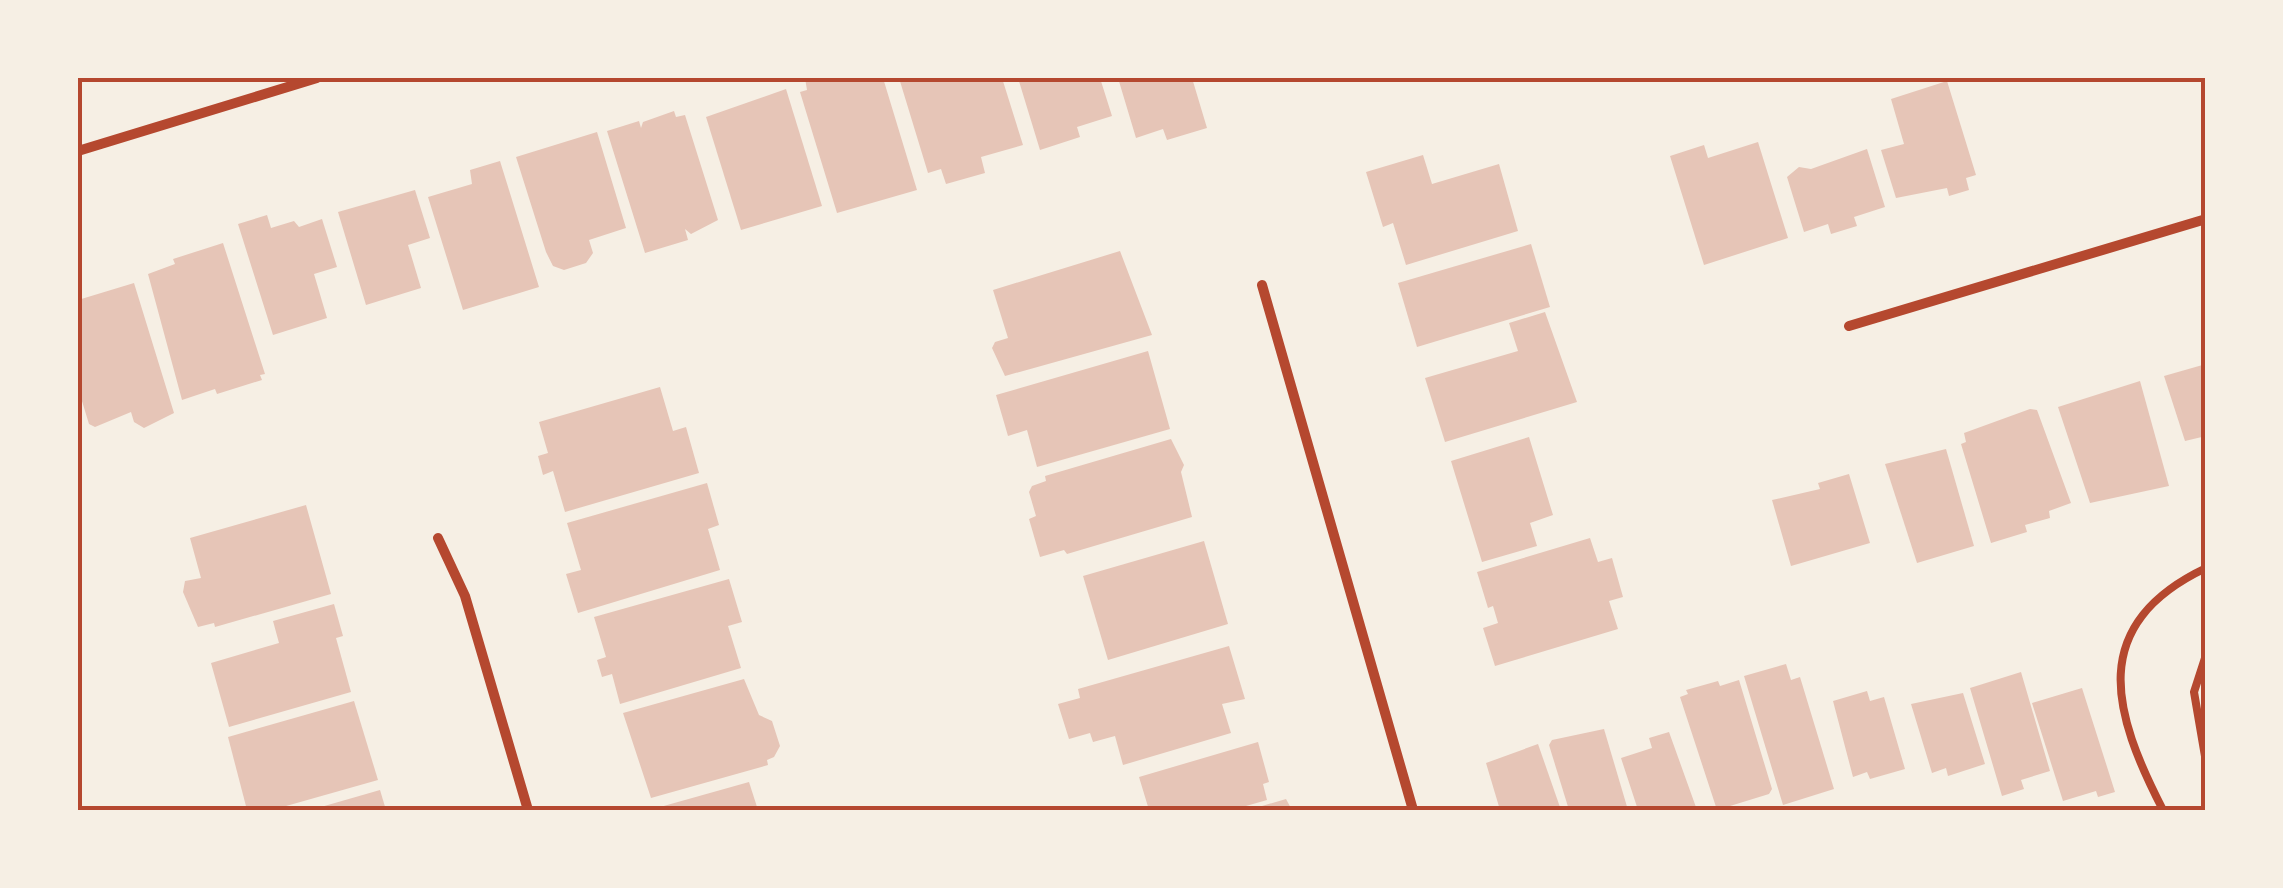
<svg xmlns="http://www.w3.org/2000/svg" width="2283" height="888" font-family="Roboto,sans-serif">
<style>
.building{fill:#e6c5b7}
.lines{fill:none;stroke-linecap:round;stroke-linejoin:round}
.service{stroke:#b5482f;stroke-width:8}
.minor{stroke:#b5482f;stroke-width:10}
.neatline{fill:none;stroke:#b5482f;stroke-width:4}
</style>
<rect width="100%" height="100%" fill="#f6efe4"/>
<!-- building -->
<g class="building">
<path d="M 805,78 L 883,78 L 917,190 L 837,213 L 800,92 L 807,90 Z"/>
<path d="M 899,78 L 1002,78 L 1023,145 L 981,157 L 985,173 L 946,184 L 941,169 L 928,173 Z"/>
<path d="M 1018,78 L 1100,78 L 1112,116 L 1077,127 L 1080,137 L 1040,150 Z"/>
<path d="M 1118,78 L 1192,78 L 1207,128 L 1167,140 L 1163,129 L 1136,138 Z"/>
<path d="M 1947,81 L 1976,175 L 1966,178 L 1969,190 L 1949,196 L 1947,188 L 1896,198 L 1881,150 L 1904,144 L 1891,99 Z"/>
<path d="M 786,89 L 822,206 L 741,230 L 706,117 Z"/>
<path d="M 674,111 L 676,117 L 685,115 L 718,220 L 691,234 L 685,229 L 688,240 L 645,253 L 607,131 L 639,121 L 641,128 L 643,122 Z"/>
<path d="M 597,132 L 626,228 L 589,240 L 593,253 L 586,263 L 564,270 L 553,266 L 546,252 L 516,157 Z"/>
<path d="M 1758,142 L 1788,238 L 1704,265 L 1670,156 L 1704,145 L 1708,158 Z"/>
<path d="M 1867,149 L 1885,207 L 1854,217 L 1857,226 L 1831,234 L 1828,224 L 1804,232 L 1787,177 L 1799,167 L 1811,169 Z"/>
<path d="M 1423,155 L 1432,184 L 1499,164 L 1518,231 L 1406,265 L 1393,223 L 1383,227 L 1366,172 Z"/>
<path d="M 500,161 L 539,287 L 463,310 L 428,197 L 472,184 L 470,170 Z"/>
<path d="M 415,190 L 430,238 L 408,245 L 421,288 L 366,305 L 338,212 Z"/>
<path d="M 267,215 L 271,228 L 294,221 L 299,227 L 322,219 L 337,267 L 314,274 L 327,318 L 273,335 L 238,224 Z"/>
<path d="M 223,243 L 265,374 L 260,375 L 262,380 L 217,394 L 215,389 L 182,400 L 148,274 L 175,264 L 173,259 Z"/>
<path d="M 1531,244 L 1550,307 L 1417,347 L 1398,283 Z"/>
<path d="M 1120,251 L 1152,335 L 1005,376 L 992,348 L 995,342 L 1008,338 L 993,290 Z"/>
<path d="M 134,283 L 174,413 L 144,428 L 134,422 L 131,412 L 95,427 L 89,424 L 78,388 L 78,300 Z"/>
<path d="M 1545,312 L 1577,402 L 1445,442 L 1425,378 L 1518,351 L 1509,323 Z"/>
<path d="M 1148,351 L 1170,429 L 1037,467 L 1027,430 L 1008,436 L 996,395 Z"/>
<path d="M 2206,364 L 2206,436 L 2185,441 L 2164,376 Z"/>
<path d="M 2140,381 L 2169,486 L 2090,503 L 2058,407 Z"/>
<path d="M 660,387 L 673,431 L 686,427 L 699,473 L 565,512 L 553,471 L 543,475 L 538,456 L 548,453 L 539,422 Z"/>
<path d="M 2030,409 L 2037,410 L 2071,503 L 2049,511 L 2050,518 L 2025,525 L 2027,532 L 1991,543 L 1961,444 L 1966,442 L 1964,433 Z"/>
<path d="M 1529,437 L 1553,515 L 1530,523 L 1537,546 L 1482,562 L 1451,461 Z"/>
<path d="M 1171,439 L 1184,465 L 1181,472 L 1192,517 L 1067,554 L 1064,550 L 1040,557 L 1029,519 L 1036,516 L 1029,492 L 1032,486 L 1046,481 L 1045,476 Z"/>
<path d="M 1946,449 L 1974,546 L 1917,563 L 1885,464 Z"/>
<path d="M 1849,474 L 1870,543 L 1791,566 L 1772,500 L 1820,489 L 1818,483 Z"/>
<path d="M 707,483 L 719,525 L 708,529 L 720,570 L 578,613 L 566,574 L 581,570 L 567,523 Z"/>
<path d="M 306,505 L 331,594 L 215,627 L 214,623 L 198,627 L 183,592 L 185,581 L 201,578 L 190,538 Z"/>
<path d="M 1590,538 L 1598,562 L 1612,558 L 1623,597 L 1609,601 L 1618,629 L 1495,666 L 1483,628 L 1498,623 L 1493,606 L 1488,608 L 1477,572 Z"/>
<path d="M 1204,541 L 1228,624 L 1108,660 L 1083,576 Z"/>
<path d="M 729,579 L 742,622 L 728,626 L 741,668 L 620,704 L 612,674 L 602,677 L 597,660 L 606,657 L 594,617 Z"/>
<path d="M 334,604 L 343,636 L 336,638 L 351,692 L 229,727 L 211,663 L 279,643 L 273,621 Z"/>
<path d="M 1229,646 L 1245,699 L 1222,704 L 1231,733 L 1123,765 L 1115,736 L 1093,742 L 1090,733 L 1069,739 L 1058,704 L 1080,698 L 1078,689 Z"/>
<path d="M 1786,664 L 1791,680 L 1800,677 L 1834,789 L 1783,805 L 1744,676 Z"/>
<path d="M 2021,672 L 2050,771 L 2021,780 L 2024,789 L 2002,796 L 1970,688 Z"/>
<path d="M 744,679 L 759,715 L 772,721 L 780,746 L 774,757 L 767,760 L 768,765 L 651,798 L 623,713 Z"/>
<path d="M 1739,680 L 1772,789 L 1769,794 L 1717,810 L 1680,697 L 1688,694 L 1686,690 L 1718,681 L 1720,686 Z"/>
<path d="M 2082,688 L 2115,792 L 2098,797 L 2096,791 L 2063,801 L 2032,703 Z"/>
<path d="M 1867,691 L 1870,701 L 1884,697 L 1905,769 L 1870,779 L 1867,772 L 1853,777 L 1833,701 Z"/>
<path d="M 1963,693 L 1985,764 L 1948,776 L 1946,768 L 1932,773 L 1911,704 Z"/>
<path d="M 354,701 L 378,780 L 272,810 L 247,810 L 228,737 Z"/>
<path d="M 1604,729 L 1628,810 L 1569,810 L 1549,745 L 1552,740 Z"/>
<path d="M 1669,732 L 1697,810 L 1638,810 L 1621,758 L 1652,748 L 1649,738 Z"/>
<path d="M 1258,742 L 1269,782 L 1263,784 L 1267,800 L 1232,810 L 1149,810 L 1139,777 Z"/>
<path d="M 1538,744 L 1561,810 L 1500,810 L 1486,763 Z"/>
<path d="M 749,782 L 758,810 L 654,810 L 653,809 Z"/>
<path d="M 380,790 L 386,810 L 314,810 L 314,809 Z"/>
<path d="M 1286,799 L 1292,810 L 1252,810 L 1252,809 Z"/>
</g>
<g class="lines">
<!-- service -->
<g class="service">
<path d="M 2206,655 L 2194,692 L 2206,762"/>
<path d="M 2163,810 C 2113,713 2086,625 2206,568"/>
</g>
<!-- minor -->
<g class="minor">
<path d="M 78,151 L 317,78"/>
<path d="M 1262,285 L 1413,810"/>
<path d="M 1849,326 L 2206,219"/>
<path d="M 438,538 L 465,596 L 528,810"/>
</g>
</g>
<!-- border -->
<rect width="2283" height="888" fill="none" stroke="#f6efe4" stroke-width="160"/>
<rect x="80" y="80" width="2123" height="728" class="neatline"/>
</svg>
